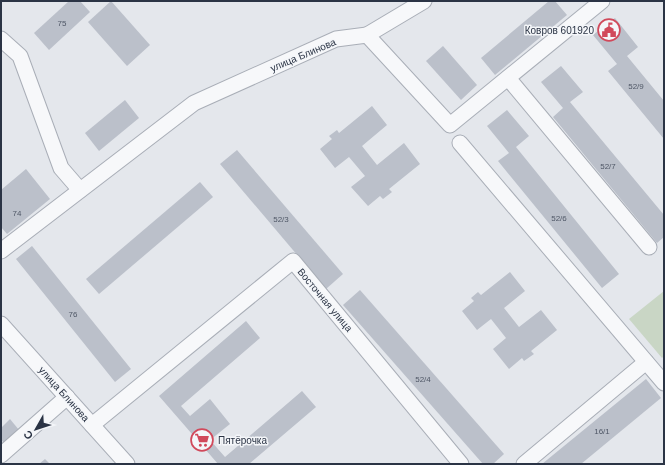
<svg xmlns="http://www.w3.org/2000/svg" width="665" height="465" font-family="Helvetica,sans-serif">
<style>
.green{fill:#c9d6c5}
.building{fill:#bbc0ca}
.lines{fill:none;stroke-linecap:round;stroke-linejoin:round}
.minor-casing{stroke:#a9aeb7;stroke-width:17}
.minor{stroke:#f7f8fa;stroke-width:15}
.labels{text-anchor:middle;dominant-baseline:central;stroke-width:3;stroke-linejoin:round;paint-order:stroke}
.number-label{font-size:8px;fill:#4f5766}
.poi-label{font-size:10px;fill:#2b3445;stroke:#f4f6f9;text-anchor:end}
.street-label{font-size:10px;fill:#2b3445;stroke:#f4f6f9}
</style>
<rect width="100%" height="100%" fill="#e4e7ec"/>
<!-- green -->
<path class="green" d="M 664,291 L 664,356 L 662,358 L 629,319 Z"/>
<!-- building -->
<g class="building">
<path d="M 69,1 L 80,1 L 90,12 L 49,50 L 34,33 Z"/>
<path d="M 111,1 L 150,45 L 127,66 L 88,22 Z"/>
<path d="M 549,1 L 555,1 L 567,15 L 495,75 L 481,58 Z"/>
<path d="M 615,18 L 638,47 L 627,56 L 664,101 L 664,139 L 608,71 L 617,64 L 593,35 Z"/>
<path d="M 443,46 L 477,85 L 461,100 L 426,61 Z"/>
<path d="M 561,66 L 583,92 L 570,102 L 664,215 L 664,237 L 657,243 L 553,117 L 563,108 L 541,82 Z"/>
<path d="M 125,100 L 139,118 L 99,151 L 85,133 Z"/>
<path d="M 372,106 L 387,125 L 362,146 L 377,165 L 404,143 L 420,164 L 389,189 L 392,192 L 383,199 L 380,196 L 368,206 L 351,187 L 365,176 L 349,157 L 335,168 L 320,149 L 332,139 L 329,136 L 337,130 L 339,133 Z"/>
<path d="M 507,110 L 529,136 L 516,147 L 619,274 L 602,288 L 498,161 L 509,153 L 487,126 Z"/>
<path d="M 237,150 L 343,274 L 326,289 L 220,164 Z"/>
<path d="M 26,169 L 50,199 L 7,234 L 1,227 L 1,190 Z"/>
<path d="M 200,182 L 213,197 L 99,294 L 86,279 Z"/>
<path d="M 32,246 L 131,369 L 115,382 L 16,259 Z"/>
<path d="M 510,272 L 525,291 L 504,308 L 519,327 L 541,310 L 557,330 L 531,351 L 534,354 L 524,361 L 522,358 L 509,369 L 493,349 L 506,338 L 491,319 L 477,330 L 462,311 L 474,301 L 471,298 L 478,292 L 481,295 Z"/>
<path d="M 360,290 L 504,454 L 493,464 L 483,464 L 343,305 Z"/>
<path d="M 246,321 L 260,338 L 181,406 L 190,416 L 210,399 L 230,424 L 210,440 L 225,457 L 302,391 L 316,407 L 249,464 L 218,464 L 159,396 Z"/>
<path d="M 646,379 L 661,398 L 581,464 L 542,464 Z"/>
<path d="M 10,419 L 19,430 L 5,444 L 1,440 L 1,428 Z"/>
<path d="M 45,459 L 50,464 L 39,464 Z"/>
</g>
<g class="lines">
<!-- minor casing -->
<g class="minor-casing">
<g id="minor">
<path d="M 367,35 L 424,1"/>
<path d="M 1,39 L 20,56 L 61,168 L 80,190"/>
<path d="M 508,78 L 649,247"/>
<path d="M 460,143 L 664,383"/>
<path d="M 1,251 L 194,103 L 336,39 L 367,35 L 450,125 L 602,1"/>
<path d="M 1,324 L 127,464"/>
<path d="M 92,425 L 293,261 L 461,464"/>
<path d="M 1,455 L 67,397"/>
<path d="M 524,464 L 646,362"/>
</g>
</g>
<!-- minor -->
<use href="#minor" class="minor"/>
</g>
<!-- icons -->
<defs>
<g id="civic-ring" transform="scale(1.15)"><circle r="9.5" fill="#f4f6f9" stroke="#d1495b" stroke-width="1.5"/><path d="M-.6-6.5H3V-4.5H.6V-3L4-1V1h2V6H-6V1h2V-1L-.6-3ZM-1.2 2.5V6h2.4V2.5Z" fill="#d1495b"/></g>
<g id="supermarket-ring" transform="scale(1.15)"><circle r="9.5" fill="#f4f6f9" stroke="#d1495b" stroke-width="1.5"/><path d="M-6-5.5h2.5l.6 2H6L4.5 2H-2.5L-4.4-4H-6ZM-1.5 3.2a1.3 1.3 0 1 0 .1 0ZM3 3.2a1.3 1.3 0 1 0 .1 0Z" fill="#d1495b"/></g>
</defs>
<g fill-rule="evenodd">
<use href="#civic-ring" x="609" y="30"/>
<use href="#supermarket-ring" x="202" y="440"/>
</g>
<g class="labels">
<!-- number labels -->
<g class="number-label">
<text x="62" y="23">75</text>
<text x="636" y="86">52/9</text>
<text x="608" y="166">52/7</text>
<text x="17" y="213">74</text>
<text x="559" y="218">52/6</text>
<text x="281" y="219">52/3</text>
<text x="73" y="314">76</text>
<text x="423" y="379">52/4</text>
<text x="602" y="431">16/1</text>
</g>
<!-- poi labels -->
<g class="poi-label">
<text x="594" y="30">Ковров 601920</text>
<text x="218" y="440" text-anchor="start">Пятёрочка</text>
</g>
<!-- street labels -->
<g class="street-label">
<text transform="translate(303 55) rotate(-23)">улица Блинова</text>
<text transform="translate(325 300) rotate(50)">Восточная улица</text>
<text transform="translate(64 394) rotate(48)">улица Блинова</text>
</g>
</g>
<!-- border -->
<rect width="665" height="465" fill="none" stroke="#2b3445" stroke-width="4"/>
<!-- north arrow -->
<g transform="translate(36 429) rotate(231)" stroke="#f4f6f9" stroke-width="3" paint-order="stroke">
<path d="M0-3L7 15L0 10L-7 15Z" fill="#2b3445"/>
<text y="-6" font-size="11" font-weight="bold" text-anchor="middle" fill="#2b3445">С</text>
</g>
</svg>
